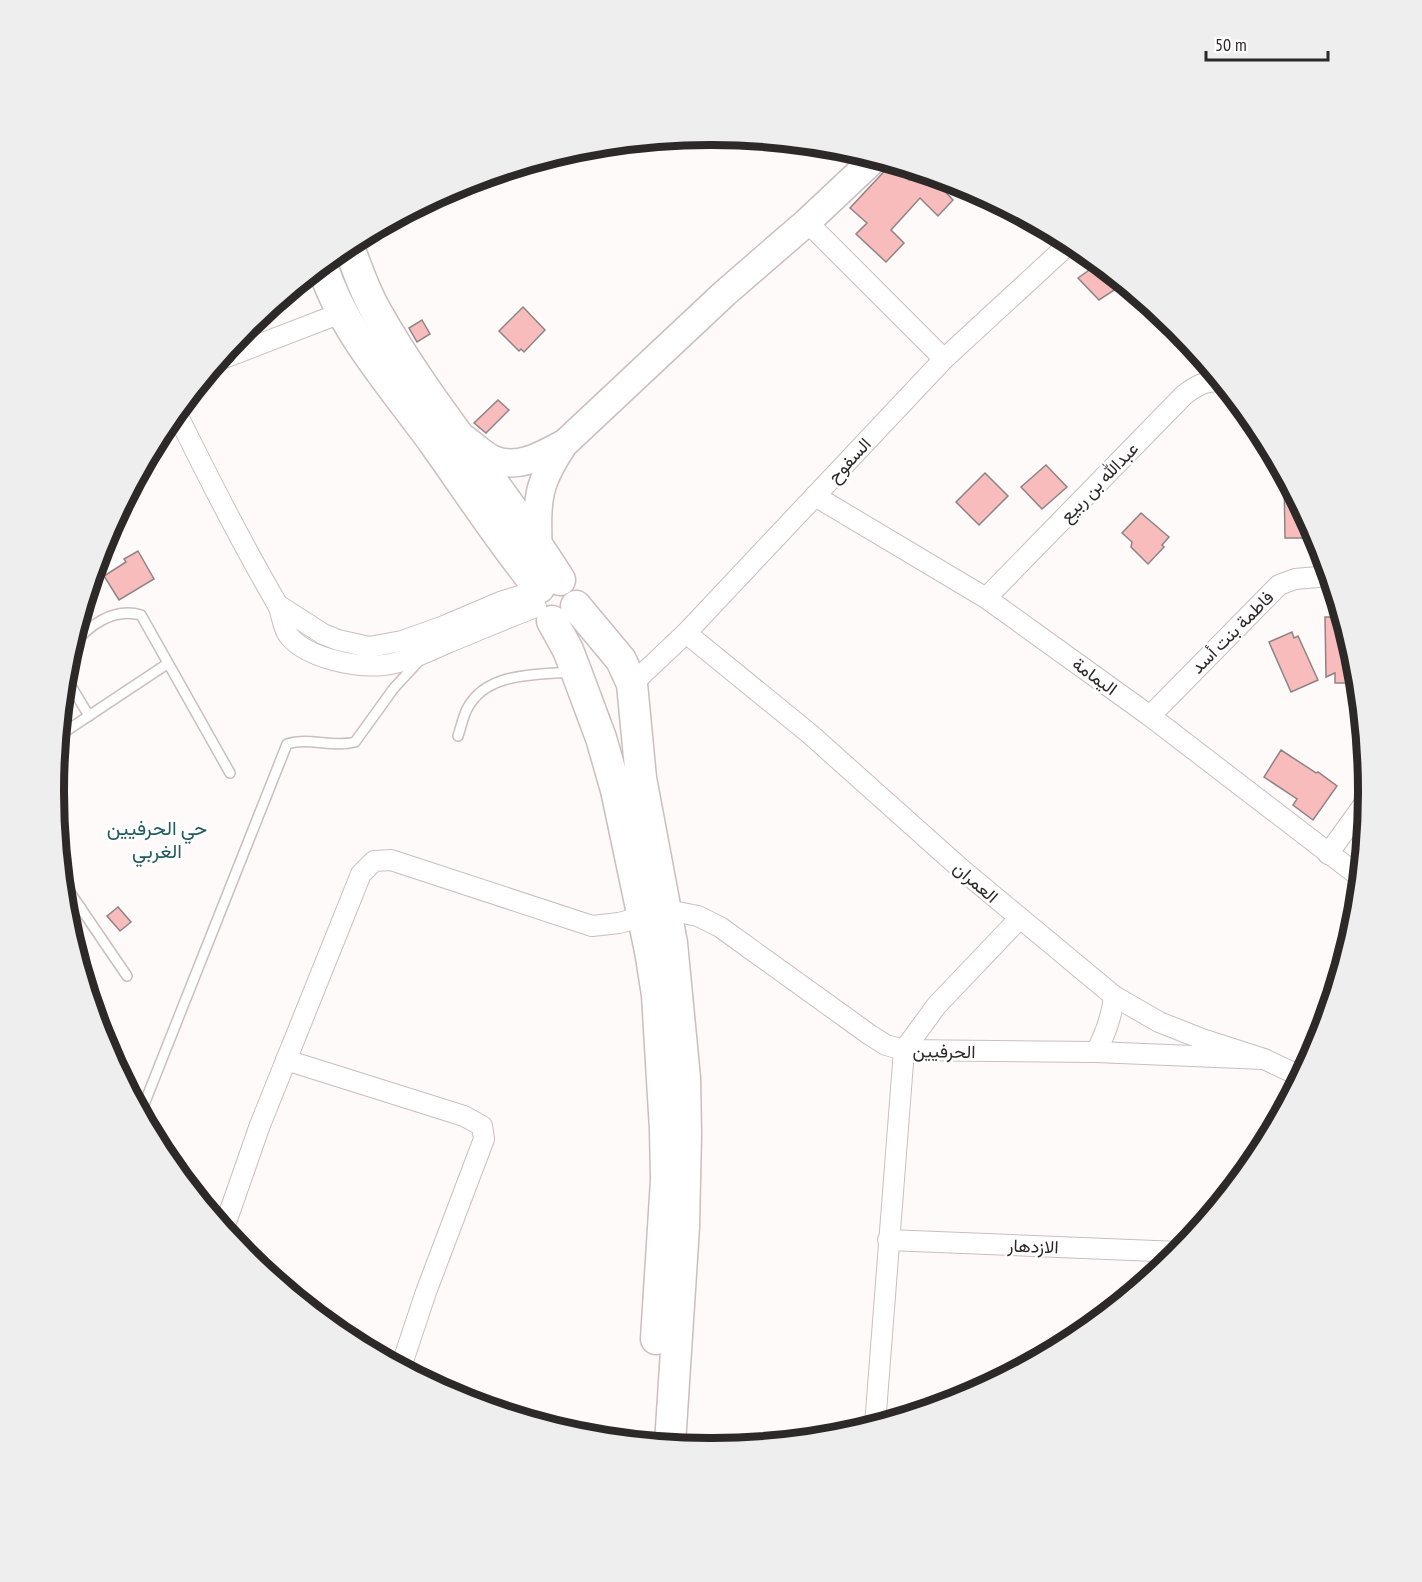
<svg xmlns="http://www.w3.org/2000/svg" width="1422" height="1582" font-family="'PT Sans Narrow',Vazirmatn,sans-serif">
<style>
.building{fill:#f8bcbc;stroke:#8e8484;stroke-width:1.5}
.lines{fill:none;stroke-linecap:round;stroke-linejoin:round}
.lane-casing{stroke:#cabebe;stroke-width:12}
.street-casing{stroke:#cabebe;stroke-width:22}
.secondary-casing{stroke:#cabebe;stroke-width:30}
.primary-casing{stroke:#cabebe;stroke-width:33}
.lane{stroke:#fff;stroke-width:9}
.street{stroke:#fff;stroke-width:20}
.secondary{stroke:#fff;stroke-width:27}
.primary{stroke:#fff;stroke-width:30}
.labels{text-anchor:middle;dominant-baseline:central;stroke-width:5;stroke-linejoin:round;paint-order:stroke}
.street-label{font-size:18px;fill:#2d2929;stroke:#fff}
.neighbourhood-label{font-size:20px;fill:#225c5e;stroke:#fff}
.rim{fill:none;stroke:#2d2929;stroke-width:8}
</style>
<rect width="100%" height="100%" fill="#fffafa"/>
<!-- building -->
<g class="building">
<path d="M 892,163 L 917,170 L 909,180 L 937,183 L 953,200 L 938,216 L 920,198 L 891,230 L 904,243 L 886,262 L 856,234 L 867,223 L 850,208 Z"/>
<path d="M 1099,263 L 1122,285 L 1099,300 L 1078,278 Z"/>
<path d="M 523,307 L 545,330 L 524,352 L 521,349 L 519,351 L 499,331 Z"/>
<path d="M 422,320 L 430,334 L 417,342 L 409,328 Z"/>
<path d="M 498,400 L 509,410 L 486,433 L 474,423 Z"/>
<path d="M 1046,465 L 1067,487 L 1042,509 L 1021,487 Z"/>
<path d="M 985,473 L 1008,496 L 979,525 L 956,502 Z"/>
<path d="M 1284,476 L 1312,528 L 1312,538 L 1285,538 Z"/>
<path d="M 1141,513 L 1169,537 L 1162,545 L 1164,547 L 1148,564 L 1131,547 L 1132,542 L 1122,533 Z"/>
<path d="M 138,551 L 154,579 L 119,600 L 104,576 L 126,562 L 124,559 Z"/>
<path d="M 1325,617 L 1341,617 L 1355,663 L 1357,683 L 1335,683 L 1335,673 L 1326,677 Z"/>
<path d="M 1292,632 L 1294,638 L 1298,636 L 1318,680 L 1291,692 L 1269,642 Z"/>
<path d="M 1281,750 L 1316,773 L 1318,772 L 1337,786 L 1313,820 L 1293,805 L 1297,799 L 1264,777 Z"/>
<path d="M 118,907 L 131,922 L 120,931 L 107,916 Z"/>
</g>
<g class="lines">
<!-- lane casing -->
<g class="lane-casing">
<g id="lane">
<path d="M 71,647 C 88,626 113,607 141,615 L 230,773"/>
<path d="M 65,676 L 89,716"/>
<path d="M 60,735 L 167,664"/>
<path d="M 458,736 C 461,727 463,717 467,709 C 486,672 535,675 571,672"/>
<path d="M 62,874 L 69,891 L 127,976"/>
<path d="M 66,916 L 81,908"/>
<path d="M 141,1112 L 287,744 C 309,737 333,748 355,742 L 394,688 L 419,661"/>
</g>
</g>
<!-- street casing -->
<g class="street-casing">
<g id="street">
<path d="M 807,222 L 944,359"/>
<path d="M 219,360 L 341,313"/>
<path d="M 176,412 C 208,477 240,540 276,602 C 283,612 281,626 289,636 C 307,658 356,668 383,665 C 405,663 427,652 447,643 C 477,631 506,618 536,607"/>
<path d="M 815,496 L 986,598 L 1150,716 L 1360,877"/>
<path d="M 986,598 L 1184,395 C 1196,386 1204,381 1220,381"/>
<path d="M 278,605 L 323,634 L 338,640 L 369,647 L 402,641 L 444,626 L 503,601 L 537,591"/>
<path d="M 686,633 L 810,734 L 960,868 L 1114,996 L 1159,1022 L 1202,1039 L 1264,1059 L 1300,1076"/>
<path d="M 632,684 L 686,633 L 944,359 L 1071,242"/>
<path d="M 1150,716 L 1279,585 L 1295,579 L 1329,576"/>
<path d="M 1328,854 L 1367,800"/>
<path d="M 1096,1052 C 1106,1033 1112,1017 1114,996"/>
<path d="M 286,1060 L 464,1116 L 482,1126 L 484,1139 L 426,1292 L 401,1367"/>
<path d="M 224,1228 L 260,1125 L 361,874 L 374,861 L 391,860 L 592,926 L 619,923 L 667,910 L 698,916 L 720,927 L 870,1035 L 886,1045 L 904,1050 L 1096,1052 L 1264,1059"/>
<path d="M 888,1240 L 1179,1252"/>
<path d="M 875,1425 L 904,1050 L 937,1005 L 1019,919"/>
</g>
</g>
<!-- secondary casing -->
<g class="secondary-casing">
<g id="secondary">
<path d="M 465,439 C 473,445 482,454 492,459 C 517,470 541,456 563,444"/>
<path d="M 538,545 C 537,498 537,484 564,444 L 725,293 L 807,222 L 875,158"/>
</g>
</g>
<!-- primary casing -->
<g class="primary-casing">
<g id="primary">
<path d="M 348,244 C 356,266 364,290 376,311 C 429,406 503,488 560,580"/>
<path d="M 322,265 C 343,332 393,386 434,443 C 469,492 501,542 539,588"/>
<path d="M 576,606 L 621,660 L 632,684 L 641,778 L 672,943 L 685,1078 L 686,1134 L 684,1227 L 670,1444"/>
<path d="M 552,621 L 568,650 L 576,671 L 601,738 L 616,790 L 650,951 L 657,995 L 665,1130 L 666,1180 L 656,1339"/>
</g>
</g>
<!-- lane -->
<use href="#lane" class="lane"/>
<!-- street -->
<use href="#street" class="street"/>
<!-- secondary -->
<use href="#secondary" class="secondary"/>
<!-- primary -->
<use href="#primary" class="primary"/>
</g>
<g class="labels">
<!-- street labels -->
<g class="street-label">
<text transform="translate(849 460) rotate(-47)">السفوح</text>
<text transform="translate(1099 482) rotate(-46)">عبدالله بن ربيع</text>
<text transform="translate(1232 632) rotate(-45)">فاطمة بنت أسد</text>
<text transform="translate(1095 676) rotate(36)">اليمامة</text>
<text transform="translate(976 882) rotate(41)">العمران</text>
<text transform="translate(944 1051) rotate(1)">الحرفيين</text>
<text transform="translate(1033 1246) rotate(2)">الازدهار</text>
</g>
<!-- neighbourhood labels -->
<g class="neighbourhood-label">
<text x="157" y="828">حي الحرفيين<tspan x="157" dy="23">الغربي</tspan></text>
</g>
</g>
<!-- crop -->
<path d="M0 0H1422V1582H0ZM710 145H712A646 646 0 0 1 1358 791V792A646 646 0 0 1 712 1438H710A646 646 0 0 1 64 792V791A646 646 0 0 1 710 145Z" fill="#eee" fill-rule="evenodd"/>
<path class="rim" d="M710 145H712A646 646 0 0 1 1358 791V792A646 646 0 0 1 712 1438H710A646 646 0 0 1 64 792V791A646 646 0 0 1 710 145Z"/>
<!-- scale -->
<path d="M1206 51v9h122v-9" fill="none" stroke="#2d2929" stroke-width="3"/>
<text x="1215" y="51" font-size="18" fill="#2d2929" stroke="#ffffff" stroke-width="4.5" paint-order="stroke">50 m</text>
</svg>
